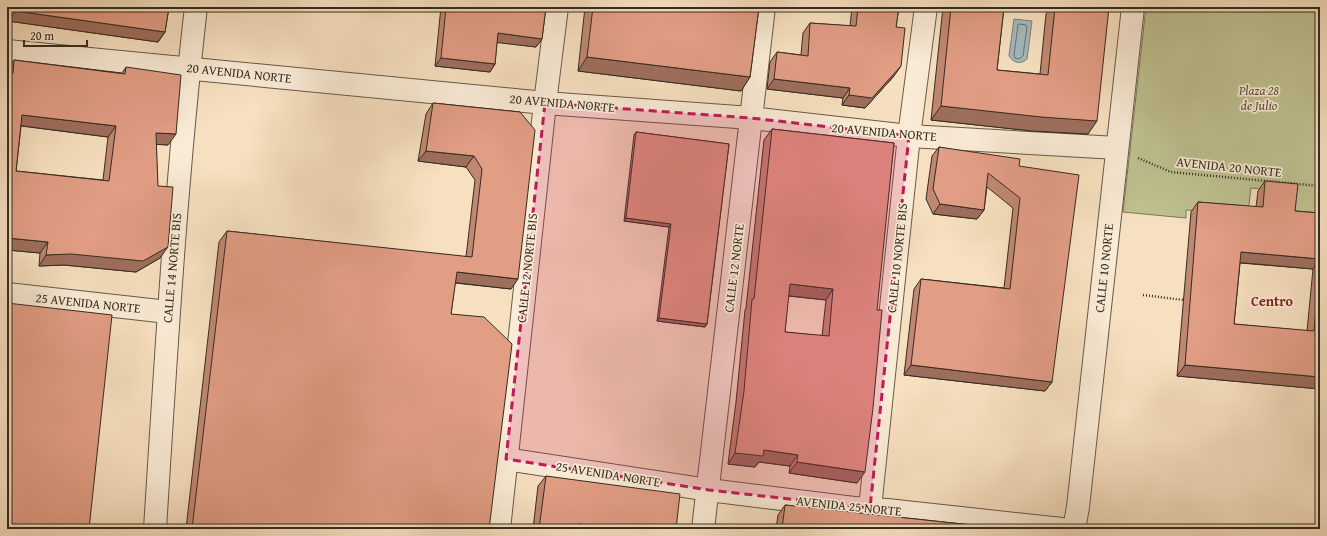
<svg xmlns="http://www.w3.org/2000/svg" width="1327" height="536" font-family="'Gentium Book Plus',serif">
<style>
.green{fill:#bfc190;stroke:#7a7658}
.water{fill:#a3babe;stroke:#77817f}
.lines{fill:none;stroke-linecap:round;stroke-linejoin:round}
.shore{stroke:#6c7370;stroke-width:1}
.minor-casing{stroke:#665949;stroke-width:24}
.path{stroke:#352c21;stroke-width:2.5;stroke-dasharray:1 2;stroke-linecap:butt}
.minor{stroke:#faebd6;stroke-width:22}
.wall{fill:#c28772;stroke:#352c21;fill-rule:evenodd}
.shaded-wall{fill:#9e6e5d;stroke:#352c21}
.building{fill:#e29d85;stroke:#352c21;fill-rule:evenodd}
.marked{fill:#c2185b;fill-opacity:0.2;stroke:#c2185b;stroke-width:3;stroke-dasharray:8 5;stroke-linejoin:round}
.labels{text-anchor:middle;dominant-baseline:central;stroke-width:3.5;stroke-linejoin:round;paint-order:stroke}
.street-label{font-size:13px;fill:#352c21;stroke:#faebd6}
.park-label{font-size:13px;font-style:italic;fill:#58513d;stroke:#faebd6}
.neighbourhood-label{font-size:14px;font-weight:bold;fill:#7a1f14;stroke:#faebd6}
</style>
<rect width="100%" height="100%" fill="#f7e0c0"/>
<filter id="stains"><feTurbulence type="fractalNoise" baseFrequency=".005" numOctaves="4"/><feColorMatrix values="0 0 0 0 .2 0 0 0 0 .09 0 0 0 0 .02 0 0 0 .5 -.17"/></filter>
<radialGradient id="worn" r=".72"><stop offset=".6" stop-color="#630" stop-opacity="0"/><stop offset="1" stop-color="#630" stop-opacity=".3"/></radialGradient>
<!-- green -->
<path class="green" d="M 1146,7 L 1320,7 L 1320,220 L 1294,218 L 1296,192 L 1251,188 L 1248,213 L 1186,210 L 1186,218 L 1123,212 Z"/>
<!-- water -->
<path class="water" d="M 1014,19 L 1032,21 L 1027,59 C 1020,65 1014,63 1009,56 Z"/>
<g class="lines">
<!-- shore -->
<path class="shore" d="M 1019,24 L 1026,25 L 1027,27 L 1023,56 L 1019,59 L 1015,58 L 1014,55 L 1018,25 Z"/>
<!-- minor casing -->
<g class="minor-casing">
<g id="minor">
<path d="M 7,51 L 545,103 L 751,118 L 909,136 L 1117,148"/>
<path d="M 7,294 L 168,312"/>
<path d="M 506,459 L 709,490 L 854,508 L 887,510 L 1062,529"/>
<path d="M 870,508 L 909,136 L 926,7"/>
<path d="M 155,529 C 166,355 176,180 196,7"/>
<path d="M 499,529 L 545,103 L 557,7"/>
<path d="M 703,529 L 764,7"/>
<path d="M 1074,529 L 1078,507 L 1133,7"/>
</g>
</g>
<!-- path -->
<g class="path">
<path d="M 1138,158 L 1171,172 L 1320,186"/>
<path d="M 1143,295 L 1184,300"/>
</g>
<!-- minor -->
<use href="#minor" class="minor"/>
</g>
<!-- wall -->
<g class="wall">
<path d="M 10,7 L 169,7 L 165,32 L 158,42 L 8,21 Z"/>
<path d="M 441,7 L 546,7 L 542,39 L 536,47 L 497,42 L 495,64 L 490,72 L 435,66 Z"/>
<path d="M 585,7 L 759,7 L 750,77 L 741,91 L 578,71 Z"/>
<path d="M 852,7 L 899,7 L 896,27 L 894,76 L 865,108 L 842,105 L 843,98 L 767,89 L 770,62 L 777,52 L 801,55 L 803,33 L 810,23 L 850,26 Z"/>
<path d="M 943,7 L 1004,7 L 997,70 L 1040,74 L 1046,14 L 1051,7 L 1109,7 L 1088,134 L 1032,131 L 931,120 Z"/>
<path d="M 14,60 L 122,73 L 126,67 L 168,145 L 156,144 L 160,258 L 136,272 L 64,265 L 39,266 L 40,253 L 7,250 L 7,71 ZM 21,126 L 108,137 L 103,180 L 16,171 Z"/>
<path d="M 433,103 L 520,112 L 511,289 L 455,283 L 451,314 L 489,529 L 186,529 L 219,242 L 227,231 L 466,257 L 475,180 L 466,167 L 418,161 L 426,114 Z"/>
<path d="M 772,129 L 894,143 L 857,483 L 789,473 L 790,466 L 759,462 L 755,467 L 728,464 L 736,402 L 745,310 L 746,308 L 764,140 ZM 788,296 L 826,300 L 822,336 L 785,332 Z"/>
<path d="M 636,132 L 729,144 L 707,324 L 705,327 L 657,321 L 669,227 L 624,221 L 634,135 Z"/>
<path d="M 939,147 L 1019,166 L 1052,382 L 1045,391 L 904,375 L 914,289 L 921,279 L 1004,288 L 1013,208 L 987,187 L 984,210 L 977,219 L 933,214 L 926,199 L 932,156 Z"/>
<path d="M 1265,181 L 1295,211 L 1320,213 L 1320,389 L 1177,376 L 1191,212 L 1198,202 L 1256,207 L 1258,191 ZM 1240,263 L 1313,269 L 1307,331 L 1234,324 Z"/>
<path d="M 546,476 L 676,529 L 533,529 L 538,486 Z"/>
<path d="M 785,505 L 1009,529 L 776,529 L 778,515 Z"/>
</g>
<!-- shaded-wall -->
<g class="shaded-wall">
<path d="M 16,11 L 165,32 L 158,42 L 8,21 Z"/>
<path d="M 498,33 L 542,39 L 536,47 L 492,42 Z"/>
<path d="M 587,57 L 750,77 L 741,91 L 578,71 Z"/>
<path d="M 441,58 L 495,64 L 490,72 L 435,66 Z"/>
<path d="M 901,66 L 894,76 L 865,108 L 842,105 L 849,95 Z"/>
<path d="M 774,79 L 850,88 L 843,98 L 767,89 Z"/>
<path d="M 941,106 L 1097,121 L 1088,134 L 1032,131 L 931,120 Z"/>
<path d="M 22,115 L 116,126 L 108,137 L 15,125 Z"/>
<path d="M 156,133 L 176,134 L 168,145 L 148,144 Z"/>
<path d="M 426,151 L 474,156 L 466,167 L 418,161 Z"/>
<path d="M 940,204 L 984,210 L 977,219 L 933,214 Z"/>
<path d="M 626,218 L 671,224 L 669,227 L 624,221 Z"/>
<path d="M 7,238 L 48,242 L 40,253 L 7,250 Z"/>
<path d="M 168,247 L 160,258 L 136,272 L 64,265 L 39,266 L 46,255 Z"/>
<path d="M 1241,252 L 1320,259 L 1313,269 L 1233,262 Z"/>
<path d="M 457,272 L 518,279 L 511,289 L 449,282 Z"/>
<path d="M 790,284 L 833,289 L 826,300 L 782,295 Z"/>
<path d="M 659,318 L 707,324 L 705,327 L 657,321 Z"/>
<path d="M 911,365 L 1052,382 L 1045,391 L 904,375 Z"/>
<path d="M 1185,365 L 1320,377 L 1320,389 L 1177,376 Z"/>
<path d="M 764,450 L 798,455 L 790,466 L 759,462 L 755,467 L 728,464 L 735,453 Z"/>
<path d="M 797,462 L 865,472 L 857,483 L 789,473 Z"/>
<path d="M 578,524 L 628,529 L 575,529 Z"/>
</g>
<!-- building -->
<g class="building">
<path d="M 16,7 L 169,7 L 165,32 L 16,11 Z"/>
<path d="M 446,7 L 546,7 L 542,39 L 498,33 L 495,64 L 441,58 Z"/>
<path d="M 593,7 L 759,7 L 750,77 L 587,57 Z"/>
<path d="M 858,7 L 899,7 L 896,27 L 905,28 L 901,66 L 872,98 L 849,95 L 850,88 L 774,79 L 777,52 L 808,56 L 810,23 L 856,26 Z"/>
<path d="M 951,7 L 1004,7 L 997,70 L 1048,75 L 1055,7 L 1109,7 L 1097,121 L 1041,117 L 941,106 Z"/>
<path d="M 14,60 L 125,74 L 126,67 L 181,75 L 176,134 L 156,133 L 158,186 L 173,187 L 168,247 L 143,261 L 71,254 L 46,255 L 48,242 L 7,238 L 7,72 L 13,73 ZM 22,115 L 116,126 L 109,181 L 16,171 Z"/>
<path d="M 433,103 L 520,112 L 535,130 L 518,279 L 457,272 L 451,314 L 484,317 L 512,344 L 489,529 L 192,529 L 227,231 L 472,257 L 482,169 L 474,156 L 426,151 Z"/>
<path d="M 772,129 L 894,143 L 877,310 L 882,310 L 873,408 L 865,472 L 797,462 L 798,455 L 764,450 L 763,456 L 735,453 L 744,391 L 752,299 L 754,299 ZM 790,284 L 833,289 L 829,336 L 785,332 Z"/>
<path d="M 636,132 L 729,144 L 707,324 L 659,318 L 671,224 L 626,218 Z"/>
<path d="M 939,147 L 1020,159 L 1019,166 L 1079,175 L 1052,382 L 911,365 L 921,279 L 1010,289 L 1020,198 L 988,173 L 984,210 L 940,204 L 933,189 Z"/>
<path d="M 1265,181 L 1298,184 L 1295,211 L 1320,213 L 1320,377 L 1185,365 L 1198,202 L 1263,207 ZM 1241,252 L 1320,259 L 1314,331 L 1234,324 Z"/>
<path d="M 7,303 L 112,315 L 89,529 L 7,529 Z"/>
<path d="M 546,476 L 680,494 L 676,529 L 628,529 L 578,524 L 578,529 L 539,529 Z"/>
<path d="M 785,505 L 1009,529 L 782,529 Z"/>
</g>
<!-- marked area -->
<path class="marked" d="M 545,103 L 751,118 L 909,136 L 870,508 L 709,490 L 506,459 Z"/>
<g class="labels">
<!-- street labels -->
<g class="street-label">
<text transform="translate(239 73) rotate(6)">20 AVENIDA NORTE</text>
<text transform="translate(562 103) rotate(5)">20 AVENIDA NORTE</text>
<text transform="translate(884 132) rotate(5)">20 AVENIDA NORTE</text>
<text transform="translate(1229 167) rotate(6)">AVENIDA 20 NORTE</text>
<text transform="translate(897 258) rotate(-84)">CALLE 10 NORTE BIS</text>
<text transform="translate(172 268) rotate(-85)">CALLE 14 NORTE BIS</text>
<text transform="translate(527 268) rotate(-84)">CALLE 12 NORTE BIS</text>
<text transform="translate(734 268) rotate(-83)">CALLE 12 NORTE</text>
<text transform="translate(1104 268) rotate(-84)">CALLE 10 NORTE</text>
<text transform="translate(88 303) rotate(6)">25 AVENIDA NORTE</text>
<text transform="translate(608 474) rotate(9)">25 AVENIDA NORTE</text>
<text transform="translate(849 506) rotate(6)">AVENIDA 25 NORTE</text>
</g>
<!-- park labels -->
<g class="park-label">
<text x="1259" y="90">Plaza 28<tspan x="1259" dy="15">de Julio</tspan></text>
</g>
<!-- neighbourhood labels -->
<g class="neighbourhood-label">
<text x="1272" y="301">Centro</text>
</g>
</g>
<!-- margin -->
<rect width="1327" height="536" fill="none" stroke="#f7e0c0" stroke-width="24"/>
<rect x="8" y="8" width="1311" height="520" fill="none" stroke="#352c21" stroke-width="2"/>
<rect x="12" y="12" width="1303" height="512" fill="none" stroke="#352c21"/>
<!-- scale -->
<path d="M24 40v6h63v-6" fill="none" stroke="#352c21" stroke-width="2"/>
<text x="30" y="40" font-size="12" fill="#352c21" stroke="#faebd6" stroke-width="3" paint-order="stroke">20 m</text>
<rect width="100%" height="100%" filter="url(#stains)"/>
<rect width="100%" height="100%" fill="url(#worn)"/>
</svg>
